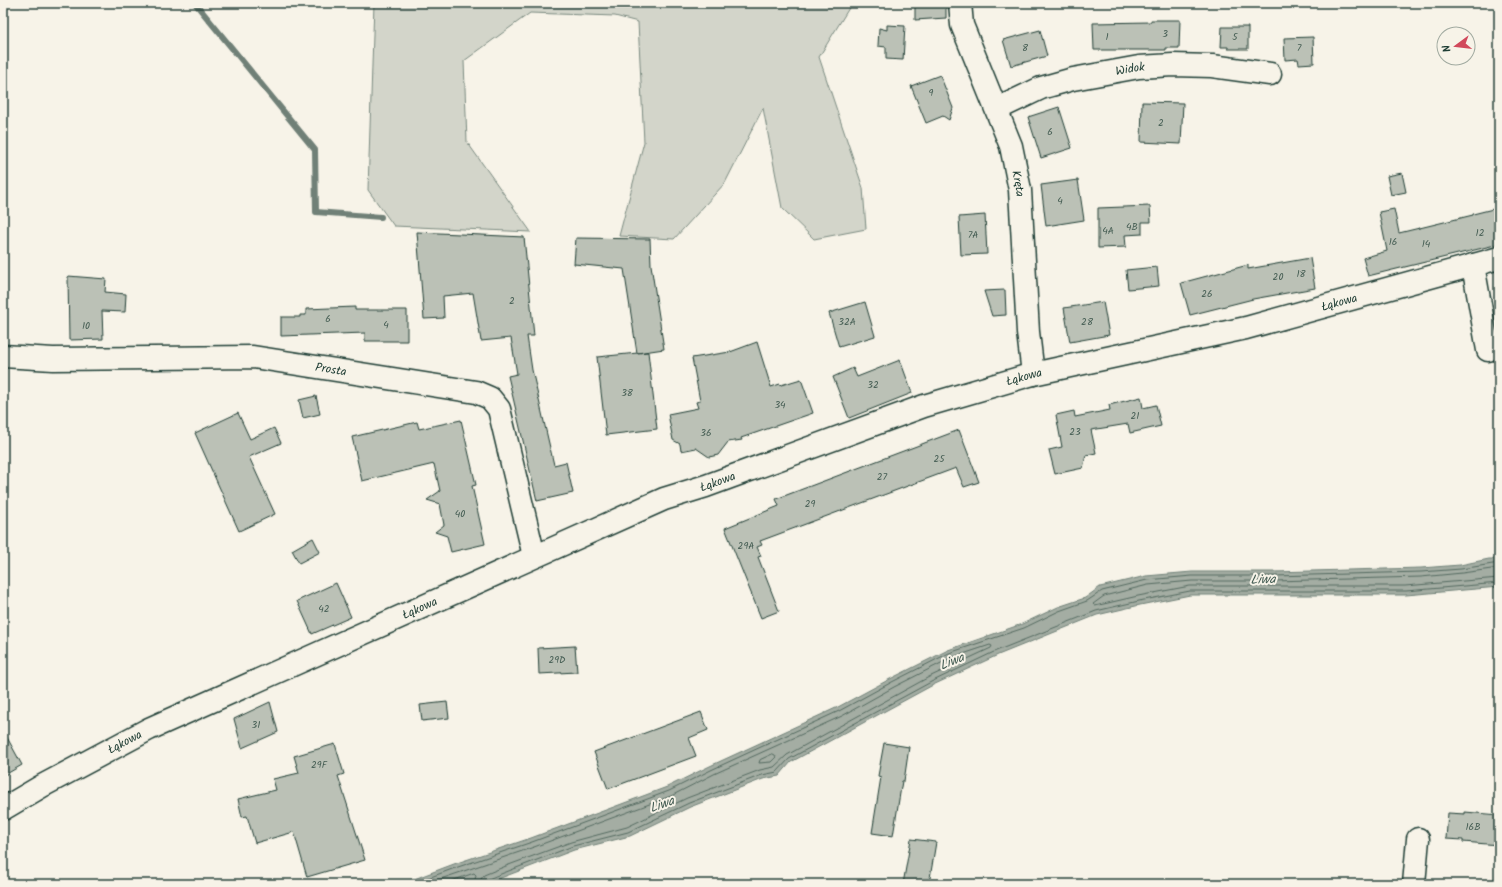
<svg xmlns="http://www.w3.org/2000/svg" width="1502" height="887" font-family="Kalam,sans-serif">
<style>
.green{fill:#d3d5ca;stroke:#79897f}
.water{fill:#a4ada3;stroke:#6f8077}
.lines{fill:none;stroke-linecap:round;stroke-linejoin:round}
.shore{stroke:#546a60;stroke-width:1}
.stream{stroke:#6f8077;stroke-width:6}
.building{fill:#bbc1b6;stroke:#1f3d34}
.minor-casing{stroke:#1f3d34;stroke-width:25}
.minor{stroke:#f7f3e8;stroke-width:22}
.labels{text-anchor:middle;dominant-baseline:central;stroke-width:4;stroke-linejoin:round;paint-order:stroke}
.number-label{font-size:10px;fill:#465e54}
.street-label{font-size:12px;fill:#1f3d34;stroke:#f7f3e8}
.water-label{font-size:13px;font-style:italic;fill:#405950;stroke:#f7f3e8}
</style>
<rect width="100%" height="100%" fill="#f7f3e8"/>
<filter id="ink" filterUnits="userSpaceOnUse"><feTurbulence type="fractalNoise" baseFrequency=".025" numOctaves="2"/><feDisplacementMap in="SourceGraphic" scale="8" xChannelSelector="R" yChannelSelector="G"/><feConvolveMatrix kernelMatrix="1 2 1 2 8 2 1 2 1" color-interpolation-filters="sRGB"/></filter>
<g filter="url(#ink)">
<!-- green -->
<path class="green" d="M 374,3 L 852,3 L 819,57 L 863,188 L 866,229 L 814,239 L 782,208 L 763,108 L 725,183 L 674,239 L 619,236 L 644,142 L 638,22 L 615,16 L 530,13 L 464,61 L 467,142 L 531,232 L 394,226 L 368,190 Z"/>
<!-- water -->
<path class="water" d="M 1489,559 L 1499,559 L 1499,587 L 1406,595 L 1190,595 L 1140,605 L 1097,615 L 998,655 L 933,685 L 791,762 L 779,776 L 763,779 L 690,807 L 630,836 L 574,850 L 485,884 L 401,884 L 454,864 L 531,838 L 667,787 L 710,766 L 838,707 L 890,679 L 948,650 L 1022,624 L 1058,607 L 1085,598 L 1100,587 L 1146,576 L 1192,572 L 1274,572 L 1421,568 L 1460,565 Z"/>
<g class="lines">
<!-- shore -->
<g class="shore">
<path d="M 1499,568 L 1462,573 L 1421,577 L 1274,581 L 1192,581 L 1148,585 L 1104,596 L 1093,604 L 1095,606 L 1138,596 L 1190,586 L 1405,586 L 1499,578"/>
<path d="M 773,754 L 775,755 L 776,757 L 771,762 L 759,763 L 760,760 Z"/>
<path d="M 412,884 L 455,868 L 532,842 L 669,791 L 711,770 L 839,711 L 892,682 L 949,653 L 1024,628 L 1059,611 L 1087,601 L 1102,591 L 1147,580 L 1192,576 L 1274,576 L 1421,572 L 1461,569 L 1499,563"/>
<path d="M 426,884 L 534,847 L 671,796 L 714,774 L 842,716 L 894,687 L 951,658 L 990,645 L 992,646 L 991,648 L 929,677 L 787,755 L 774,767 L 760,770 L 687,798 L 627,827 L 571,842 L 506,866 L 484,875 L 481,879 L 480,884"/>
<path d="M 443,884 L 474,873 L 476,875 L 474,884"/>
<path d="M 485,884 L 488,879 L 573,846 L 628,832 L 689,803 L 762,775 L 777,772 L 789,759 L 931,682 L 996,651 L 1096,611 L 1139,601 L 1190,591 L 1406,591 L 1499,583"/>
</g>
<!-- stream -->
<path class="stream" d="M 195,3 L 315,150 L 316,212 L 381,217"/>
</g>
<!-- building -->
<g class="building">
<path d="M 915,3 L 946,3 L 946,18 L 915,20 Z"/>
<path d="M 1151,20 L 1180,20 L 1179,48 L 1166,48 L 1166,50 L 1094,50 L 1093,23 L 1151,22 Z"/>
<path d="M 887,25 L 905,26 L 903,60 L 886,59 L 886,47 L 878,46 L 879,28 L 887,30 Z"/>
<path d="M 1222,27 L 1248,27 L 1248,49 L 1228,49 L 1228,47 L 1221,47 Z"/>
<path d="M 1040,30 L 1047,56 L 1011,66 L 1003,40 Z"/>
<path d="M 1313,37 L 1314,63 L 1299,64 L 1298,59 L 1285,60 L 1284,38 Z"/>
<path d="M 940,75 L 953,108 L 949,120 L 943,116 L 926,123 L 911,86 Z"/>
<path d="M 1142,102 L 1183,103 L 1181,144 L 1141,142 Z"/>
<path d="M 1059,107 L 1072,148 L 1041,158 L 1028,117 Z"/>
<path d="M 1402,173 L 1406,192 L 1391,195 L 1387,176 Z"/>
<path d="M 1078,180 L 1084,220 L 1046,226 L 1041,185 Z"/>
<path d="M 1150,206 L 1151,222 L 1142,222 L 1142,234 L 1125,235 L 1126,247 L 1098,248 L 1098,208 Z"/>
<path d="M 1497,208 L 1499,216 L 1499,244 L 1368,276 L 1363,258 L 1387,251 L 1379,212 L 1394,209 L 1399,233 L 1473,215 L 1473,214 Z"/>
<path d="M 985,215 L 987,254 L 961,255 L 959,217 Z"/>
<path d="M 417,232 L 524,237 L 534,336 L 527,336 L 532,370 L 554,465 L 566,462 L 573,493 L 537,501 L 508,376 L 517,374 L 511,338 L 481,341 L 473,293 L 443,296 L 444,318 L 424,319 Z"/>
<path d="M 576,238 L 650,239 L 651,265 L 664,349 L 637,353 L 624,269 L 574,264 Z"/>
<path d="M 1310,258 L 1315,288 L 1253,299 L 1190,315 L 1181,283 L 1248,265 L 1248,269 Z"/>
<path d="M 1157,267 L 1159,286 L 1128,289 L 1126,270 Z"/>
<path d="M 68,276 L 106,279 L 105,292 L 126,294 L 125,312 L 102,311 L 103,339 L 69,340 Z"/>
<path d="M 1005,290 L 1006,315 L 992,316 L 984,291 Z"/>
<path d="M 865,302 L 875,336 L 839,347 L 829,313 Z"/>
<path d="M 1103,302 L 1109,335 L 1070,342 L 1064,308 Z"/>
<path d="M 355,307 L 355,310 L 407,310 L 407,341 L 365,341 L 365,333 L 281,336 L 281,317 L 300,317 L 300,315 L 306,315 L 306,309 Z"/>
<path d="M 757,342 L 771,387 L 780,384 L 781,385 L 801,379 L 813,413 L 741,438 L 742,440 L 728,442 L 718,455 L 709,457 L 696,448 L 681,451 L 680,444 L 673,440 L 668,414 L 698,408 L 696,402 L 700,401 L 692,358 L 730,352 Z"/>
<path d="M 648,352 L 657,429 L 606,435 L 597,357 Z"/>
<path d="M 900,360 L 912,393 L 849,418 L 833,377 L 853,368 L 857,377 Z"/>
<path d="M 316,396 L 320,414 L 303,418 L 299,400 Z"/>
<path d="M 1141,397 L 1143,408 L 1156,405 L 1161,426 L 1130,433 L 1128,424 L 1091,430 L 1096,453 L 1086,455 L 1083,468 L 1055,474 L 1049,450 L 1062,447 L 1056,415 L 1074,411 L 1075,417 L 1110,410 L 1109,405 Z"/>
<path d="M 238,413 L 250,439 L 274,428 L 281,443 L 249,457 L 275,514 L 239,531 L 195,433 Z"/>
<path d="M 461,420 L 476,485 L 472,486 L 485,544 L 451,552 L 447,536 L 435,532 L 444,525 L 440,504 L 427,500 L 440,491 L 434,464 L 362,481 L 352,437 L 417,422 L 419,429 Z"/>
<path d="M 959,430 L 979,482 L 964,487 L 956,468 L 760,541 L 762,545 L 757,547 L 761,556 L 758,557 L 779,611 L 761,618 L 725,528 L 779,506 L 776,499 Z"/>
<path d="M 313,538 L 320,552 L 299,563 L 292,550 Z"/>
<path d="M 336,583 L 351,617 L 312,634 L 297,601 Z"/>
<path d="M 575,646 L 577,672 L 539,674 L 538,648 Z"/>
<path d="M 270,702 L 278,732 L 242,748 L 234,719 Z"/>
<path d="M 447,702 L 449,718 L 422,721 L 420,705 Z"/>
<path d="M 701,712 L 708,730 L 689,738 L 696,756 L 608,789 L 594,752 Z"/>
<path d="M 3,730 L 22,765 L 3,776 Z"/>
<path d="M 884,743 L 909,747 L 904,781 L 902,781 L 893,836 L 872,833 L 881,777 L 878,776 Z"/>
<path d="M 335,744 L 344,774 L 338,776 L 365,860 L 307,877 L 294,832 L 255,843 L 247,816 L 242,817 L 238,799 L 276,790 L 273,779 L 299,773 L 294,756 Z"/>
<path d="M 1465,812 L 1499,815 L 1499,845 L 1463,842 L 1463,840 L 1446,839 L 1448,813 L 1465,814 Z"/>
<path d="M 911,839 L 936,842 L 929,884 L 903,884 Z"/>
</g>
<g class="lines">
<!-- minor casing -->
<g class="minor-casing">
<g id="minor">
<path id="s1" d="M 960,3 L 962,25 L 1011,146 L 1020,190 L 1028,332 L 1033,374"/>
<path id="s2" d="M 997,109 L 1041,88 L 1073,79 L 1139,67 L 1173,65 L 1212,66 L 1270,74"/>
<path d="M 1473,265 L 1488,350"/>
<path id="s3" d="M 3,356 L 53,359 L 253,357 L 476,392 L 490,398 L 499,409 L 534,556"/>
<path id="s4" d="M 3,809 L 42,786 L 149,729 L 664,499 L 706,486 L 924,406 L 1033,374 L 1246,328 L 1499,258"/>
<path d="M 1414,884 L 1418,839"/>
</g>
</g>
<!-- minor -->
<use href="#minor" class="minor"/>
</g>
</g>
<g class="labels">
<!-- number labels -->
<g class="number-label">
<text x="1165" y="34">3</text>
<text x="1107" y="37">1</text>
<text x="1235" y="37">5</text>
<text x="1025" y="48">8</text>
<text x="1299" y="48">7</text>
<text x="931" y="93">9</text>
<text x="1161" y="123">2</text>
<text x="1050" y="132">6</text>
<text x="1060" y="201">4</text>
<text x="1132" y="227">4B</text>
<text x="1108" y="231">4A</text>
<text x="1480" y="233">12</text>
<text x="973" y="235">7A</text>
<text x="1393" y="242">16</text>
<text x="1426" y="244">14</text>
<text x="1301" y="274">18</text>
<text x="1278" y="277">20</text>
<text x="1207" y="294">26</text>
<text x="512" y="301">2</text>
<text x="328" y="319">6</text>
<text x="847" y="322">32A</text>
<text x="1087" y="322">28</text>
<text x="386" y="325">4</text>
<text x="86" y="326">10</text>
<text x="873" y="385">32</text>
<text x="627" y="393">38</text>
<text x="780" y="405">34</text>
<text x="1135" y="416">21</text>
<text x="1075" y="432">23</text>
<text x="706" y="433">36</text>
<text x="939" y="459">25</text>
<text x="882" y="477">27</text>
<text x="810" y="504">29</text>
<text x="460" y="514">40</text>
<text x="746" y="546">29A</text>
<text x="324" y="609">42</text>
<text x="557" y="660">29D</text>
<text x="256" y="725">31</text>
<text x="319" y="765">29F</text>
<text x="1473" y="827">16B</text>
</g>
<!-- street labels -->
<g class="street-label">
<text stroke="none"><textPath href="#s2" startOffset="140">Widok</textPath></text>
<text stroke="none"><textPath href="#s1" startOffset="191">Kręta</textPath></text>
<text stroke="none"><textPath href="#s4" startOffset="1435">Łąkowa</textPath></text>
<text stroke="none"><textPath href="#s3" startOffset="329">Prosta</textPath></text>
<text stroke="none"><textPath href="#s4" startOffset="1111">Łąkowa</textPath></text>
<text stroke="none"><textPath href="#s4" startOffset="787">Łąkowa</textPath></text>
<text stroke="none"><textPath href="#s4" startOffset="463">Łąkowa</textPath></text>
<text stroke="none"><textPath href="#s4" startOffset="139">Łąkowa</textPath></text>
</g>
<!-- water labels -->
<g class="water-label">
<text transform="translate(1263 580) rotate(-2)">Liwa</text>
<text transform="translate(952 662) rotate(-22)">Liwa</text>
<text transform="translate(662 805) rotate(-20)">Liwa</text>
</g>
</g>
<!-- margin -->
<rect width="1502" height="887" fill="none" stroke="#f7f3e8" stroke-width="16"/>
<rect x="8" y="8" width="1486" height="871" fill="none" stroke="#1f3d34" stroke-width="1.5" filter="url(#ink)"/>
<!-- north arrow -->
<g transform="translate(1456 46) rotate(255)"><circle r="19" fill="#f7f3e8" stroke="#a1aaa0"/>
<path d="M0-3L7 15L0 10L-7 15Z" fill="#d1495b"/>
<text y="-6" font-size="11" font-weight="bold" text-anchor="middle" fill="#1f3d34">N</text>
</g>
</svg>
